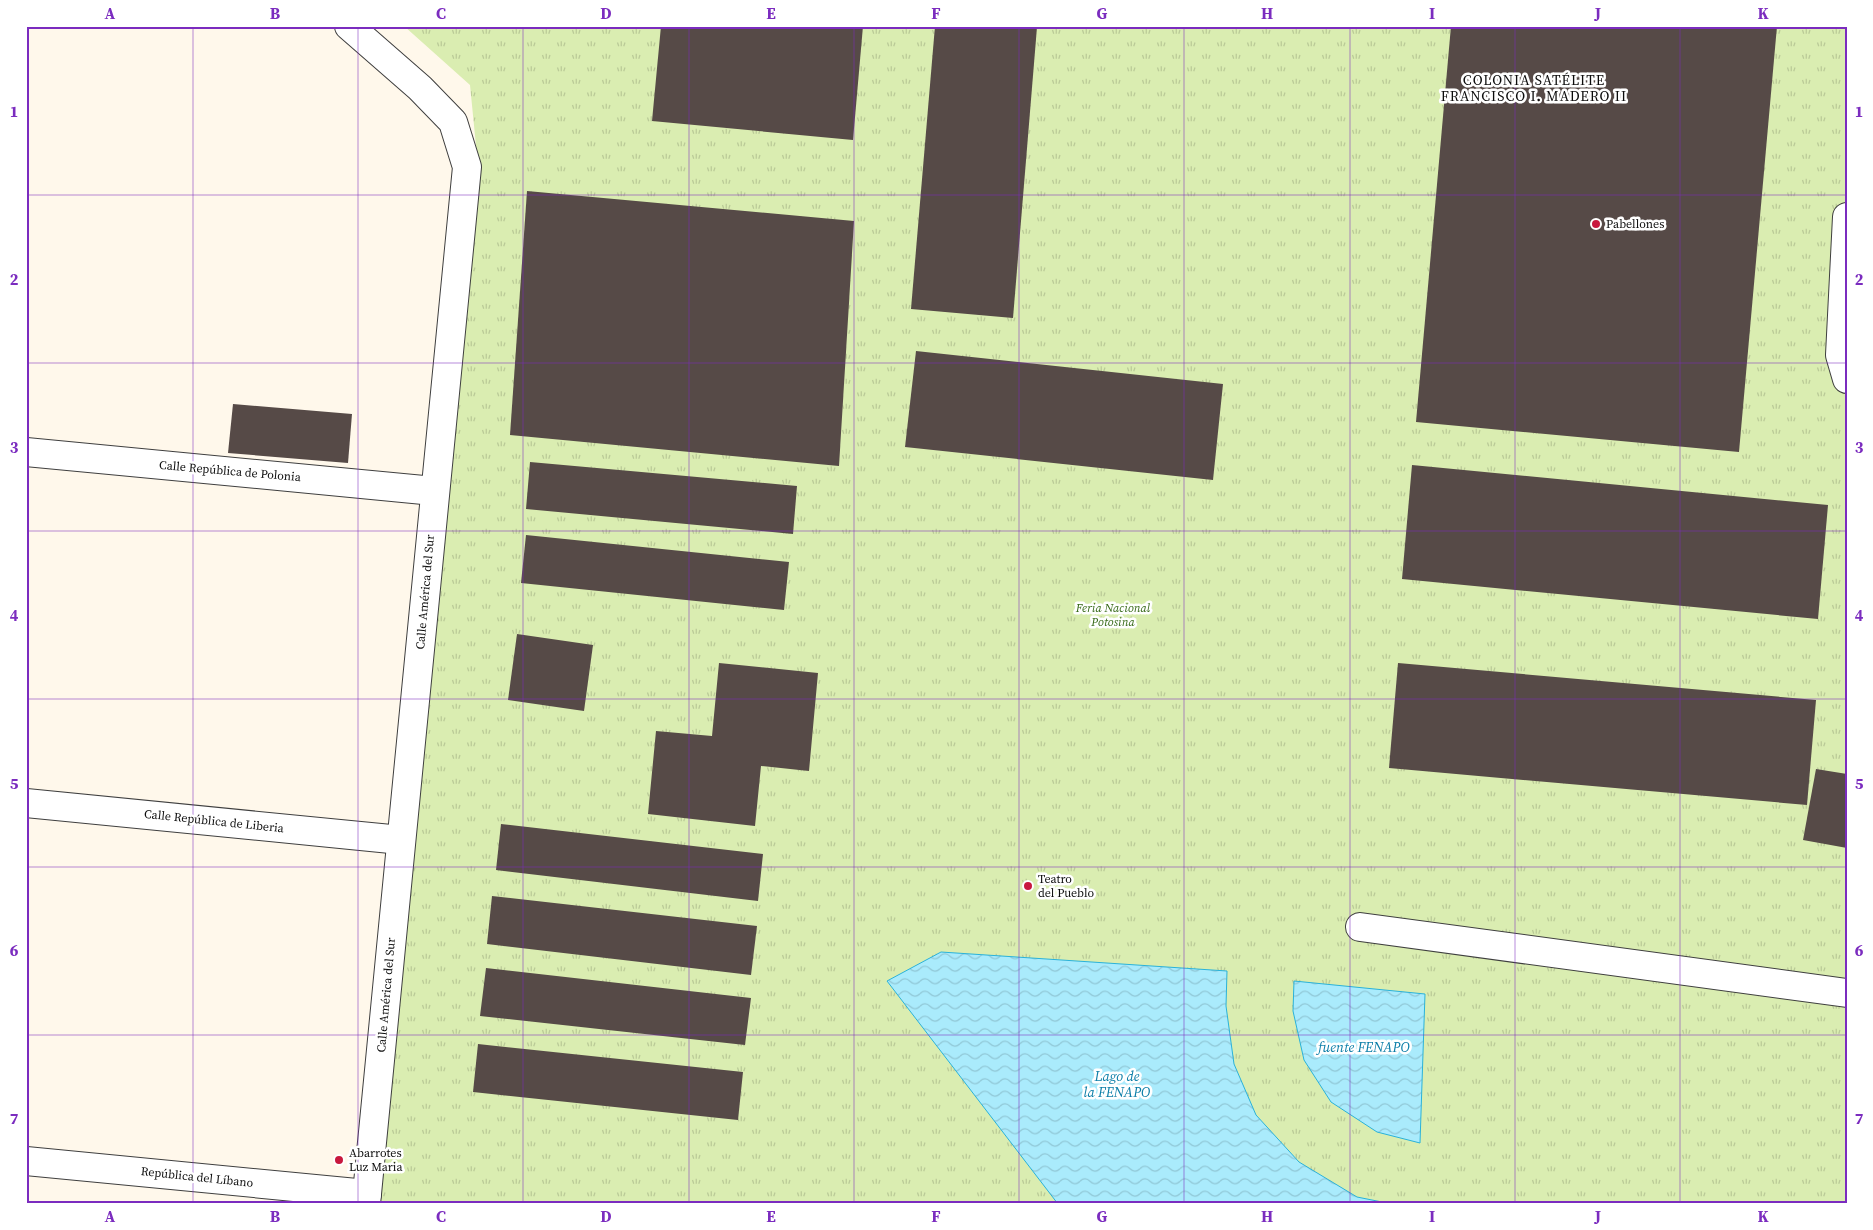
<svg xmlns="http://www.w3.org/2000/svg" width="1873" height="1230" font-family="'Source Serif 4',serif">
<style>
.park{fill:url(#park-tufts)}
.water{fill:url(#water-waves);stroke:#2ab2d9}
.building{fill:#564a47}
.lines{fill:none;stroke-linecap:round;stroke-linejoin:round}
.minor-casing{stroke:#3f3f3f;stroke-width:30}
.minor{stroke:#fff;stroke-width:28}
.grid{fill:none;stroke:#7b2cbf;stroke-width:1;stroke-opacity:0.55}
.poi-dot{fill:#c8183e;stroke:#fff;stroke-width:2}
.labels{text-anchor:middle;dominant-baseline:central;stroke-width:5;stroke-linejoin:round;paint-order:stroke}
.poi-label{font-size:12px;fill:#0c0c0c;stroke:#fff;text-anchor:start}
.street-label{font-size:12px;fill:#0c0c0c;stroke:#fff}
.park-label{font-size:12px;font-style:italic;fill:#366917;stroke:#fff}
.neighbourhood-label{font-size:14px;letter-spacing:1px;fill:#0c0c0c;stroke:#fff}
.water-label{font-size:14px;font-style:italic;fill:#0b7ea8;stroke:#fff}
.neatline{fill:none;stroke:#7b2cbf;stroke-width:2}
.grid-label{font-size:16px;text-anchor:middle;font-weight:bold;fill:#7b2cbf}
</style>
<defs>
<pattern id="park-tufts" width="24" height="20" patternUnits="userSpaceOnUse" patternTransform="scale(1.25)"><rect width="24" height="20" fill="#daedb1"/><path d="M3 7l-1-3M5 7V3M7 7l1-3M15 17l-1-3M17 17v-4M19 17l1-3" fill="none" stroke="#baca97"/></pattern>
<pattern id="water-waves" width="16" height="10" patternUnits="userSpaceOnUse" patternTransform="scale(1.25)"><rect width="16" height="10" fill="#aaebfc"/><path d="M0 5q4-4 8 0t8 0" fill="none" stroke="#91c8d7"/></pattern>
</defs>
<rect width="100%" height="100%" fill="#fff8eb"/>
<!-- park -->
<path class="park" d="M 404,26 L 1847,26 L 1847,1204 L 380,1204 L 478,166 L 470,85 Z"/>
<!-- water -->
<g class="water">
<path d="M 941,952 L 1227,971 L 1226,1006 L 1234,1064 L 1256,1115 L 1299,1162 L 1357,1197 L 1392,1204 L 1058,1204 L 887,981 Z"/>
<path d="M 1294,981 L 1425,994 L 1420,1143 L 1377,1132 L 1331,1102 L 1304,1060 L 1293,1011 Z"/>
</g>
<!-- building -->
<g class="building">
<path d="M 661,26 L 863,26 L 853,140 L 652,121 Z"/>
<path d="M 935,26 L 1037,27 L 1013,318 L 911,309 Z"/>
<path d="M 1451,26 L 1777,26 L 1739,452 L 1416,422 Z"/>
<path d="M 527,191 L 854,221 L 839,466 L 510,435 Z"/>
<path d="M 916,351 L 1223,384 L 1213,480 L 905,447 Z"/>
<path d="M 233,404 L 352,414 L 348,463 L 228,453 Z"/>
<path d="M 530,462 L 797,486 L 793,534 L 526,509 Z"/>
<path d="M 1412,465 L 1828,505 L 1818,619 L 1402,579 Z"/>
<path d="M 526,535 L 789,562 L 784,610 L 521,583 Z"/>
<path d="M 517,634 L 593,645 L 584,711 L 508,700 Z"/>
<path d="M 719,663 L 818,673 L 809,771 L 761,766 L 755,826 L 648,814 L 656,731 L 712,736 Z"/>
<path d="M 1398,663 L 1816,700 L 1807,805 L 1389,768 Z"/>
<path d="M 1816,769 L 1847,774 L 1847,848 L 1803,840 Z"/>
<path d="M 501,824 L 763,854 L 758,901 L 496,870 Z"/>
<path d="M 492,896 L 757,926 L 751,975 L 487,944 Z"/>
<path d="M 486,968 L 751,998 L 745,1045 L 480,1016 Z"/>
<path d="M 478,1044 L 743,1072 L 738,1120 L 473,1092 Z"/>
</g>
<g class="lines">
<!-- minor casing -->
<g class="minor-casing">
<g id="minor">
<path d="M 349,26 L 420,88 L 453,122 L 467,167 L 366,1204"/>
<path d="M 1847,217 L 1840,355 L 1847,379"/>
<path d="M 26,452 L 434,491"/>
<path d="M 26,803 L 401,840"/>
<path d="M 1360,927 L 1847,993"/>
<path d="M 26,1161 L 367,1194"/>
</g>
</g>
<!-- minor -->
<use href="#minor" class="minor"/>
</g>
<!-- grid -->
<path class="grid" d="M 193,26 L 193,1204M 358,26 L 358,1204M 523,26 L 523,1204M 689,26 L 689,1204M 854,26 L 854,1204M 1019,26 L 1019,1204M 1184,26 L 1184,1204M 1350,26 L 1350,1204M 1515,26 L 1515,1204M 1680,26 L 1680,1204M 26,195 L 1847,195M 26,363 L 1847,363M 26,531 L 1847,531M 26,699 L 1847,699M 26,867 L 1847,867M 26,1035 L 1847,1035"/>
<!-- markers -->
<g class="poi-dot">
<circle cx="1596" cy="224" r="5"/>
<circle cx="1028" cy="886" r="5"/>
<circle cx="339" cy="1160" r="5"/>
</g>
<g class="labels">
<!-- poi labels -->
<g class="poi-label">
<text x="1606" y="224">Pabellones</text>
<text x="1038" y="879">Teatro<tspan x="1038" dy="14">del Pueblo</tspan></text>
<text x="349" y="1153">Abarrotes<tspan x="349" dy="14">Luz Maria</tspan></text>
</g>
<!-- street labels -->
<g class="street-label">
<text transform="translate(230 471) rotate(5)">Calle República de Polonia</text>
<text transform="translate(425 592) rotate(-85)">Calle América del Sur</text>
<text transform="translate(214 821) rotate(6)">Calle República de Liberia</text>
<text transform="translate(386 995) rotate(-85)">Calle América del Sur</text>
<text transform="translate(197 1177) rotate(6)">República del Líbano</text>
</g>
<!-- park labels -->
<g class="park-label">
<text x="1113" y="608">Feria Nacional<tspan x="1113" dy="14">Potosina</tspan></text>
</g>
<!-- neighbourhood labels -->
<g class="neighbourhood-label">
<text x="1534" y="80">COLONIA SATÉLITE<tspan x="1534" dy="16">FRANCISCO I. MADERO II</tspan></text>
</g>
<!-- water labels -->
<g class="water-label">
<text x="1364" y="1047">fuente FENAPO</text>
<text x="1117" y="1076">Lago de<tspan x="1117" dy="16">la FENAPO</tspan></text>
</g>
</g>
<!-- border -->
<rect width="1873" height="1230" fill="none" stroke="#ffffff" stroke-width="55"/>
<rect x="28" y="28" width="1818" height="1174" class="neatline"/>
<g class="grid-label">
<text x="110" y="19">A</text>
<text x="275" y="19">B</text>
<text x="441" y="19">C</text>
<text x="606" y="19">D</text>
<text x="771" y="19">E</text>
<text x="936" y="19">F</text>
<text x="1102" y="19">G</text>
<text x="1267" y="19">H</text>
<text x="1432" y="19">I</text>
<text x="1598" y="19">J</text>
<text x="1763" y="19">K</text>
<text x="14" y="117">1</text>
<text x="1859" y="117">1</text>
<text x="14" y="285">2</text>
<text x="1859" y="285">2</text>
<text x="14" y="453">3</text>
<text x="1859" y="453">3</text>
<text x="14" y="621">4</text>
<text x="1859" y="621">4</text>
<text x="14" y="789">5</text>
<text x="1859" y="789">5</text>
<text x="14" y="956">6</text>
<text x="1859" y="956">6</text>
<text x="14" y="1124">7</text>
<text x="1859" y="1124">7</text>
<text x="110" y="1222">A</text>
<text x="275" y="1222">B</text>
<text x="441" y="1222">C</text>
<text x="606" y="1222">D</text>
<text x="771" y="1222">E</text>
<text x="936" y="1222">F</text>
<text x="1102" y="1222">G</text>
<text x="1267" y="1222">H</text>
<text x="1432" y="1222">I</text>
<text x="1598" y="1222">J</text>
<text x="1763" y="1222">K</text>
</g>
</svg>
